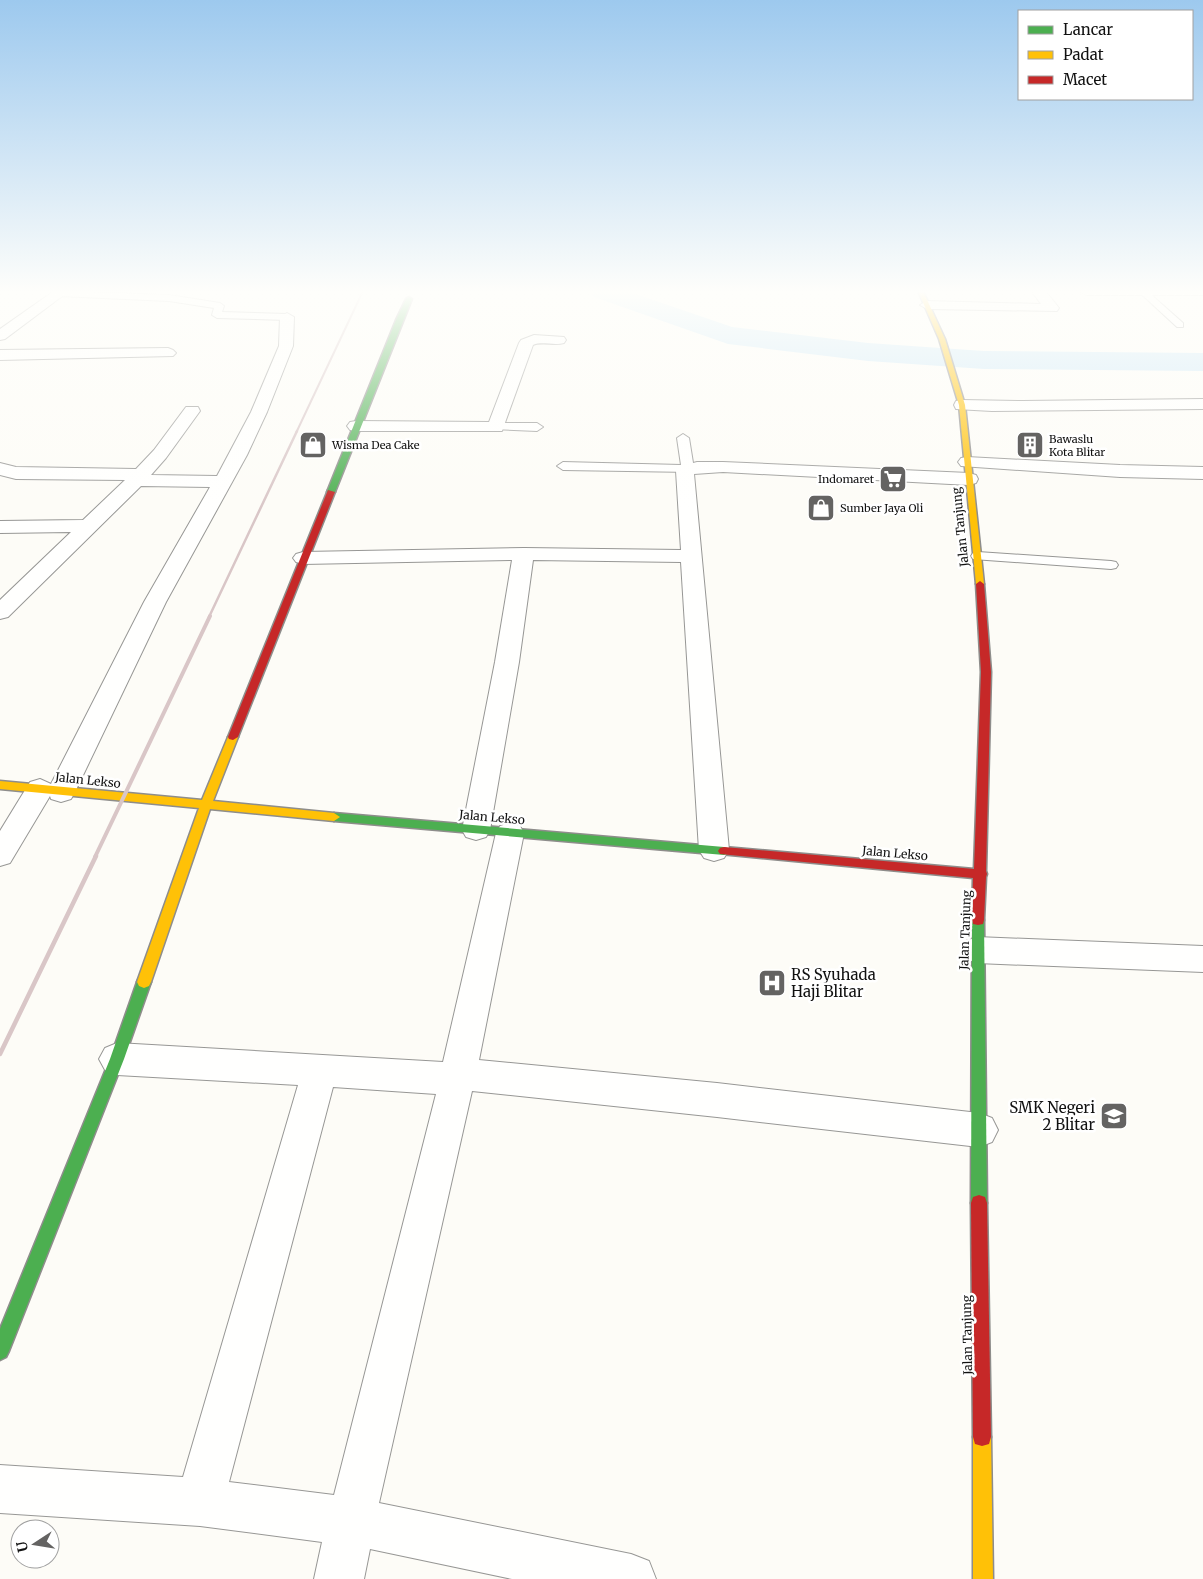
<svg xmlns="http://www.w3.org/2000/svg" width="1203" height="1579" font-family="Merriweather,serif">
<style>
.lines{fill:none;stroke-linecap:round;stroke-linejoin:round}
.river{fill:#cde8f7;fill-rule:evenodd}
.lane-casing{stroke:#979795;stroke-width:2}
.street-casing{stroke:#979795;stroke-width:2}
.fast-casing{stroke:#8e8d8b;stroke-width:3}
.slow-casing{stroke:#8e8d8b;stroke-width:3}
.jam-casing{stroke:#8e8d8b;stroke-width:3}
.lane{fill:#fffffe;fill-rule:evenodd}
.street{fill:#fffffe;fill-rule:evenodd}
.fast{fill:#4caf50;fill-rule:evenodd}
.slow{fill:#ffc107;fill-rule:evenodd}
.jam{fill:#c62828;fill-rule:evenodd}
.rail-far3{stroke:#d9c6c7;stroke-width:2}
.rail-far2{stroke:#d9c6c7;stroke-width:2.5}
.rail-far1{stroke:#d9c6c7;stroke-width:4}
.rail{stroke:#d9c6c7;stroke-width:4.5}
.labels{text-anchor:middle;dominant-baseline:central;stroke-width:5;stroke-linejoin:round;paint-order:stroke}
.far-poi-label{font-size:11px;fill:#111;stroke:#fff;text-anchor:start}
.street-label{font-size:12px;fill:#111;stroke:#fff}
.near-poi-label{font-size:15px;fill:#111;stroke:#fff;text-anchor:start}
</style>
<rect width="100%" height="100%" fill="#fdfcf7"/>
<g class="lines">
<!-- river -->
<path class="river" d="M 590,291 L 627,291 L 732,327 L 868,343 L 984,351 L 1203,353 L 1203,371 L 984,369 L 868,361 L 728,344 L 594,297 Z"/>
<!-- lane casing -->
<g class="lane-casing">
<g id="lane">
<path d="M 56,291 L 169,295 L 220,303 L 224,306 L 222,312 L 287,314 L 292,317 L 287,320 L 217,318 L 212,315 L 214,308 L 169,301 L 59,296 L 56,295 Z"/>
<path d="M 1138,291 L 1147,291 L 1183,323 L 1183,327 L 1177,327 Z"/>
<path d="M 496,423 L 537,423 L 543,427 L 537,431 L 492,429 L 490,427 Z"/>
<path d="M 683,434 L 689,438 L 694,469 L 692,472 L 563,470 L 557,466 L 563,462 L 681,465 L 677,438 Z"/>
<path d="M 978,552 L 1111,561 L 1116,562 L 1118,565 L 1116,568 L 1111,569 L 973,559 L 971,556 L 973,553 Z"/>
</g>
</g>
<!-- street casing -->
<g class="street-casing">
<g id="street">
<path d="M 54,291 L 69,291 L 5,339 L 0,340 L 0,329 Z"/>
<path d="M 1035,291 L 1047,291 L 1047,293 L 1059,308 L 1057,311 L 927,309 L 920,305 L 927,301 L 1041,304 L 1033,293 Z"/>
<path d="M 1079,291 L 1203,291 L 1203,295 L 1086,295 Z"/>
<path d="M 287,313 L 294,317 L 293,346 L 267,412 L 247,455 L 166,602 L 75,792 L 71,799 L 61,802 L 51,799 L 50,796 L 10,863 L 0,866 L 0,831 L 30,782 L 40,779 L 51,784 L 144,602 L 210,487 L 141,486 L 8,617 L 0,619 L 0,600 L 71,532 L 0,533 L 0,521 L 83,520 L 125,480 L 16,479 L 0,475 L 0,463 L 16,467 L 136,469 L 154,450 L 186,407 L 198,407 L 200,411 L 166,458 L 151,475 L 217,476 L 251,412 L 279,346 L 280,317 Z"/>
<path d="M 534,335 L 564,337 L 566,340 L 564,343 C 554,346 542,341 533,345 L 502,431 L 356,431 L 350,430 L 347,426 L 350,422 L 356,421 L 489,422 L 519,343 L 521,340 Z"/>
<path d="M 168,348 L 173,350 L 176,353 L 173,356 L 0,360 L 0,350 Z"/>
<path d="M 1203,399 L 1203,409 L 992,411 L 956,409 L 954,405 L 956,401 L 962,400 L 1022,401 Z"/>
<path d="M 967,457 L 1120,465 L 1203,467 L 1203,479 L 1120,477 L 961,466 L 958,462 L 961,458 Z"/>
<path d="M 697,462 L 723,462 L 969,473 L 976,475 L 978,479 L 976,483 L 969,485 L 723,472 L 694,474 L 729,850 L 724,858 L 714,861 L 704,858 L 699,850 L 681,562 L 533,560 L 519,662 L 490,830 L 486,837 L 476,840 L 466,837 L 462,830 L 495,662 L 512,560 L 303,564 L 296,562 L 293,558 L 296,554 L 303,552 L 524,548 L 681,550 L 676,471 L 678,467 Z"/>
<path d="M 510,823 L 520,826 L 524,833 L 479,1060 L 717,1083 L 979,1113 L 992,1118 L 998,1130 L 992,1142 L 979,1147 L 717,1117 L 472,1091 L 379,1503 L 631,1554 L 649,1561 L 656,1579 L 512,1579 L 370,1549 L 364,1579 L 314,1579 L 322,1542 L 200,1526 L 0,1513 L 0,1465 L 183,1477 L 298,1085 L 117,1075 L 105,1070 L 99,1059 L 105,1048 L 117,1043 L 443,1062 L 496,833 L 500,826 ZM 333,1087 L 436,1094 L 334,1495 L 229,1482 Z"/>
<path d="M 977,937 L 1203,946 L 1203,972 L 977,963 L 966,959 L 961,950 L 966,941 Z"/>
</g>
</g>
<!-- fast casing -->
<g class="fast-casing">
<g id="fast">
<path d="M 409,297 L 412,299 L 335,492 L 328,494 L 327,492 L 396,320 L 406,299 Z"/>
<path d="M 334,813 L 724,847 L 728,848 L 730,851 L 728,854 L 724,855 L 334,821 L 328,817 Z"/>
<path d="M 978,915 L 983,916 L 984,920 L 987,1203 L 985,1209 L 979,1211 L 973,1209 L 971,1203 L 972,920 L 973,916 Z"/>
<path d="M 144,976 L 149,978 L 151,982 L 124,1059 L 9,1351 L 6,1357 L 0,1360 L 0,1329 L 110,1059 L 137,982 L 139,978 Z"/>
</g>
</g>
<!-- slow casing -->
<g class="slow-casing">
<g id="slow">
<path d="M 918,291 L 923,291 L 945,339 L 965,405 L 984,584 L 980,587 L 976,584 L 959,405 L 939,339 Z"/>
<path d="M 233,734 L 238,737 L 213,801 L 334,813 L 340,817 L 334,821 L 210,809 L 151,982 L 149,986 L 144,988 L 139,986 L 137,982 L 199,808 L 0,789 L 0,781 L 202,800 L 228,737 Z"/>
<path d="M 982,1428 L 989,1430 L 991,1437 L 993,1579 L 973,1579 L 973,1437 L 975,1430 Z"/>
</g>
</g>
<!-- jam casing -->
<g class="jam-casing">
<g id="jam">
<path d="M 328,490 L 335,492 L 238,737 L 233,740 L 229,739 L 228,737 Z"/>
<path d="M 980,581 L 984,584 L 991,672 L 986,871 L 987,874 L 986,877 L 984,920 L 983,924 L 978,925 L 973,924 L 972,920 L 973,878 L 720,854 L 718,851 L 720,848 L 724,847 L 974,869 L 981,672 L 976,584 Z"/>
<path d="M 979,1195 L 985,1197 L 987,1203 L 991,1437 L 989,1444 L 982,1446 L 975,1444 L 973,1437 L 971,1203 L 973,1197 Z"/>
</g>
</g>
<!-- lane -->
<use href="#lane" class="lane"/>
<!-- street -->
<use href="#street" class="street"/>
<!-- fast -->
<use href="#fast" class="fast"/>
<!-- slow -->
<use href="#slow" class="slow"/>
<!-- jam -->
<use href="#jam" class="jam"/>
<!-- rail-far3 -->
<path class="rail-far3" d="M 296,433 L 363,291"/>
<!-- rail-far2 -->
<path class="rail-far2" d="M 209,617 L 297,431"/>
<!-- rail-far1 -->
<path class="rail-far1" d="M 95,857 L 210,616"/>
<!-- rail -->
<path class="rail" d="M 0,1054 L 96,856"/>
</g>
<!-- sky -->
<linearGradient id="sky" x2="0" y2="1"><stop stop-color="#9dc9ee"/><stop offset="0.57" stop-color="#fefefb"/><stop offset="1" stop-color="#fefefb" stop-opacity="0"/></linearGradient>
<rect width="1203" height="512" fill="url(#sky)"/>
<!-- icons -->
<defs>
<g id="shop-square" transform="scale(1.4375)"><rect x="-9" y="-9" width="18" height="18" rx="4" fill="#646362" stroke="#fff"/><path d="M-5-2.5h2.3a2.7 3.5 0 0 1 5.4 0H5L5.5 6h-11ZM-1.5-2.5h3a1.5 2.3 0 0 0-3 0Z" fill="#fff"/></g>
<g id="building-square" transform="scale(1.4375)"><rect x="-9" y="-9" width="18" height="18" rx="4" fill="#646362" stroke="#fff"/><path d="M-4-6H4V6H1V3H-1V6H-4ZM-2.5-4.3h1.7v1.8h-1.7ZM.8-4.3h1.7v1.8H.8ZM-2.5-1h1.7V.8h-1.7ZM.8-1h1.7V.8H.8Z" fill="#fff"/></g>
<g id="supermarket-square" transform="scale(1.4375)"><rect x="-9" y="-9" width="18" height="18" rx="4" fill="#646362" stroke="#fff"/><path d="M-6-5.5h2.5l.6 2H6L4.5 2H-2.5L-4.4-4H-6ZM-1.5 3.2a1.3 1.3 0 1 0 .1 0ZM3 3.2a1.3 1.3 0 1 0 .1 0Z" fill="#fff"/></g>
<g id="hospital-square" transform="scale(1.4375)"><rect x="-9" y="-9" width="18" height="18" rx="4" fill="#646362" stroke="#fff"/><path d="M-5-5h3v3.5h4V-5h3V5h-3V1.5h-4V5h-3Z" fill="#fff"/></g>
<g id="school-square" transform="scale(1.4375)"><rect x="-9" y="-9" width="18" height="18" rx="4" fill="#646362" stroke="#fff"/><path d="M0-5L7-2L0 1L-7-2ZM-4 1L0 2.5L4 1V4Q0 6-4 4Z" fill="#fff"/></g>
</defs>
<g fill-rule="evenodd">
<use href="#shop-square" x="313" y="445"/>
<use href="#building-square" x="1030" y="445"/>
<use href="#supermarket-square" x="893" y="479"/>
<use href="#shop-square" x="821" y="508"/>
<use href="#hospital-square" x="772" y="983"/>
<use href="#school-square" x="1114" y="1116"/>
</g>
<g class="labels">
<!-- far-poi labels -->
<g class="far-poi-label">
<text x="1049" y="439">Bawaslu<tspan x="1049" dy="13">Kota Blitar</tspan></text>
<text x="332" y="445">Wisma Dea Cake</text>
<text x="874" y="479" text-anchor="end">Indomaret</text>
<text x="840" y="508">Sumber Jaya Oli</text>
</g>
<!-- street labels -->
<g class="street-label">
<text transform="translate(960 527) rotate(-96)">Jalan Tanjung</text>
<text transform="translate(88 780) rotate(6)">Jalan Lekso</text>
<text transform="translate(492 817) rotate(5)">Jalan Lekso</text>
<text transform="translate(895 853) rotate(5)">Jalan Lekso</text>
<text transform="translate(965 930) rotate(-88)">Jalan Tanjung</text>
<text transform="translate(967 1335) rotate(-91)">Jalan Tanjung</text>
</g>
<!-- near-poi labels -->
<g class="near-poi-label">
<text x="791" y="974">RS Syuhada<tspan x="791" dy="17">Haji Blitar</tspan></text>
<text x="1095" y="1107" text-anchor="end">SMK Negeri<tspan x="1095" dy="17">2 Blitar</tspan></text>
</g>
</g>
<!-- legend -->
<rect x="1018" y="10" width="175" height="90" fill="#ffffff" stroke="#a0a0a0"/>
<rect x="1028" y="26" width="25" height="8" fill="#4caf50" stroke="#a0a0a0"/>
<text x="1063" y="35" font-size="15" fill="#111111">Lancar</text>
<rect x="1028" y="51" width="25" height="8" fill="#ffc107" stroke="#a0a0a0"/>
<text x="1063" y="60" font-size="15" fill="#111111">Padat</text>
<rect x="1028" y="76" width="25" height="8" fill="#c62828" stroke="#a0a0a0"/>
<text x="1063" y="85" font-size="15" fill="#111111">Macet</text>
<!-- north arrow -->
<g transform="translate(35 1544) rotate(258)"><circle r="24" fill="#ffffff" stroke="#a0a0a0"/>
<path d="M0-4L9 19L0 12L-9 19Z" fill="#646362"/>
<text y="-8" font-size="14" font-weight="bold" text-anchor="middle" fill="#111111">U</text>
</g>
</svg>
